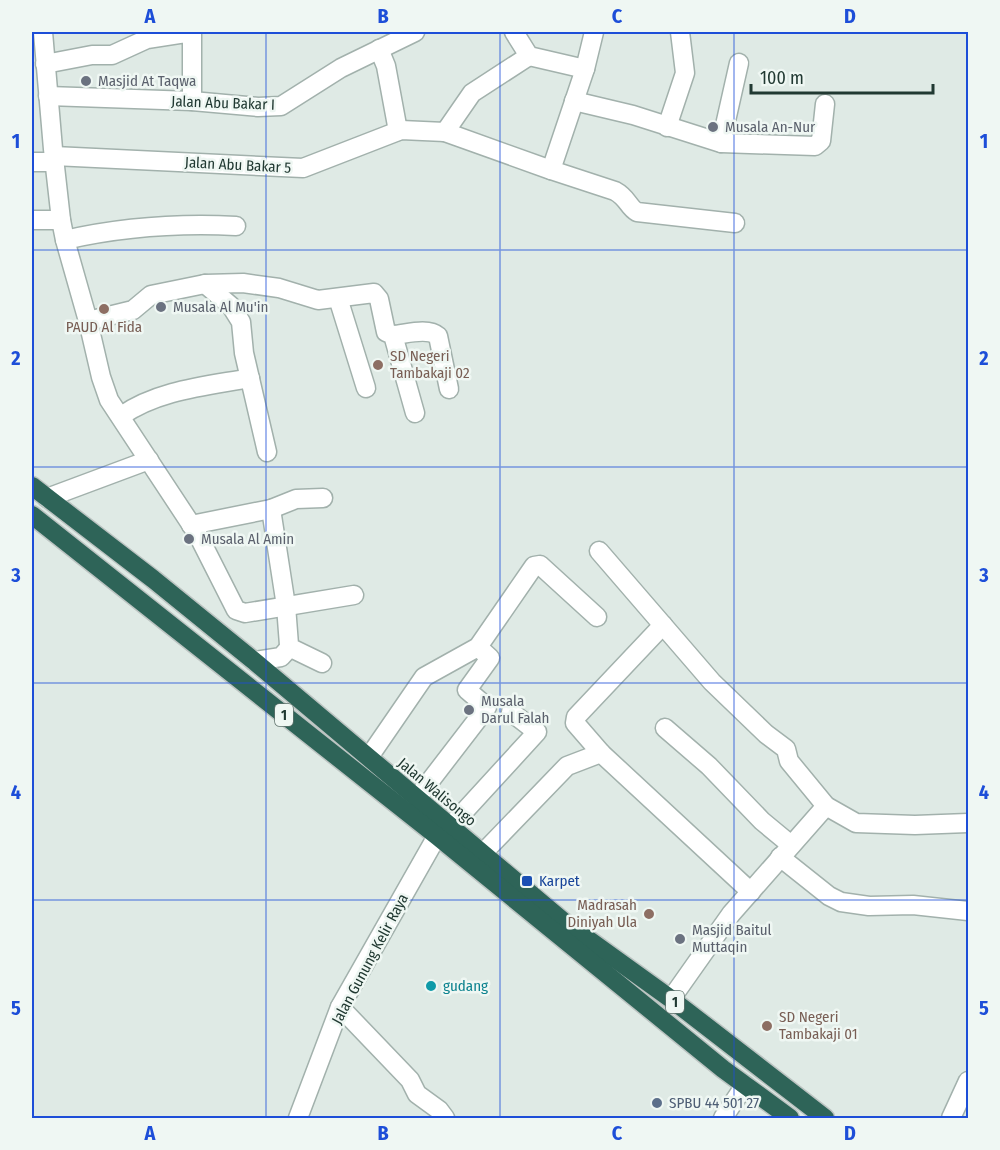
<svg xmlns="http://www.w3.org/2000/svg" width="1000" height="1150" font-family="'Fira Sans Condensed',sans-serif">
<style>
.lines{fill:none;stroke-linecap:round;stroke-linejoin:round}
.minor-casing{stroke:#a2b1ac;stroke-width:21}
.highway-casing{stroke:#bcc4c2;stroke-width:21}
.minor{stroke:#fff;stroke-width:18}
.highway{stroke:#2e6458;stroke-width:18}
.grid{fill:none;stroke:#1d4ed8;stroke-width:1.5;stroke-opacity:0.55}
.worship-dot{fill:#6b7280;stroke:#eff7f3;stroke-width:2}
.education-dot{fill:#8d6e63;stroke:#eff7f3;stroke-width:2}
.transit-dot{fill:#1a4fb4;stroke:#eff7f3;stroke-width:2}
.culture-dot{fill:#0f9aa8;stroke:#eff7f3;stroke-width:2}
.service-dot{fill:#5c6f8a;stroke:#eff7f3;stroke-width:2}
.labels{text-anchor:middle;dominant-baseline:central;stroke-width:5;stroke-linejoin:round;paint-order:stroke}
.shield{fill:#eff7f3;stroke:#5f726c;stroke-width:1.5}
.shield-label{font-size:14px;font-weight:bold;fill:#213932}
.worship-label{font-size:15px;fill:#5b616d;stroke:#eff7f3;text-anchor:start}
.street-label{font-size:15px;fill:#213932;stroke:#eff7f3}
.education-label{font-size:15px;fill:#785e54;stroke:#eff7f3;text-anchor:start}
.transit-label{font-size:15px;fill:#164399;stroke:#eff7f3;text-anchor:start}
.culture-label{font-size:15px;fill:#0d838f;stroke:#eff7f3;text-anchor:start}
.service-label{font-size:15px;fill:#4e5e75;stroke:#eff7f3;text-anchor:start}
.neatline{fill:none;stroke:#1d4ed8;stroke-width:2}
.grid-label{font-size:20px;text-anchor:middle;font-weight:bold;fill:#1d4ed8}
</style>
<rect width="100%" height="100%" fill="#dfeae5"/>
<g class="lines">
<!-- minor casing -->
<g class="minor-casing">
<g id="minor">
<path d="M 43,32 L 53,149 L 61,220 L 65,240 L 88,321 L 101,377 L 109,400 L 198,535 L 236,610 L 245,613 L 354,595"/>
<path d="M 514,32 L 529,56 L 585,69"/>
<path d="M 379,49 L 386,66 L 398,131"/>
<path d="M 45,64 L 92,55 L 112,55 L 147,39 L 192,32 L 192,101"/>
<path d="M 48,96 L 192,101 L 258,107 L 281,106 L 341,68 L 415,32"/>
<path d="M 574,101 L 633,115 L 721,143 L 815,146 L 821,141 L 825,104"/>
<path d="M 667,127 L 685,73 L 680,32"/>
<path d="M 445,132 L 472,93 L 529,56"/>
<path d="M 721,143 L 739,63"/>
<path d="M 54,156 L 303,168 L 401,130 L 445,132 L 551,170 L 585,69 L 594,32"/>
<path d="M 32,162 L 55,162"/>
<path d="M 551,170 L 615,191 C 628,198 628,207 637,212 L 735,223"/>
<path d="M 32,220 L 61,220"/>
<path d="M 65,240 C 122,227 177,223 236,226"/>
<path d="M 205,284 L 231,306 L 241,322 L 244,353 L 267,452"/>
<path d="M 338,298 L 366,388"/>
<path d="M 88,321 L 133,310 L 151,295 L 205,284 L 243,283 L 279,288 L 318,300 L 374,293 L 379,299 L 386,332 L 393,335 L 415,413"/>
<path d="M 393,335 C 406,334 428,327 438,336 L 449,389"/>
<path d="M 121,416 C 158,390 207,386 250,378"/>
<path d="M 47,498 L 149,460"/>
<path d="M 271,509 L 286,606 L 289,645 L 291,648 L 322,663"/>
<path d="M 191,525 L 271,509 L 296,499 L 323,498"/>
<path d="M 599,551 L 712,682 L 766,734 L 786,749 L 789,761 L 826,806 L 856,823 L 915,825 L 968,823"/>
<path d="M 663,625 L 576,717 L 575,723 L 601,753 L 751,892"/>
<path d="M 254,661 L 281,657 L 290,647"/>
<path d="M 665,728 L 709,766 L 762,821 L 791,845"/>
<path d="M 369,757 L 424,677 L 478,647 L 534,566 L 540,565 L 597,617"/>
<path d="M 417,798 L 487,707 L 467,690 L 490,658 L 478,647"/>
<path d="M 450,827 L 537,732 L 511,712"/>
<path d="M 483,853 L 567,766 L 601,753"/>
<path d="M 780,857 L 829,896 L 841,902 L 869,906 L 913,905 L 968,911"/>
<path d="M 671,999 L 731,914 L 826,806"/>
<path d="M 340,1007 L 410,1080 L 417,1094 L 439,1110 L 445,1118"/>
<path d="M 298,1118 L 340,1007 L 437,836"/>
<path d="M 723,1118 L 745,1085"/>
<path d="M 951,1118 L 968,1081"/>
</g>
</g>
<!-- highway casing -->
<g class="highway-casing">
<g id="highway">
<path d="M 32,486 L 153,579 L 254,661 L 564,922 L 671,999 L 825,1118"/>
<path d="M 32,515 L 437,836 L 723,1069 L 790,1118"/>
</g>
</g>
<!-- minor -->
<use href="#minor" class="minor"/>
<!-- highway -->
<use href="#highway" class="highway"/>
</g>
<!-- grid -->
<path class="grid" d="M 266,32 L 266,1118M 500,32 L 500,1118M 734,32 L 734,1118M 32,250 L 968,250M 32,467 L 968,467M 32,683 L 968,683M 32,900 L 968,900"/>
<!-- markers -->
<g class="worship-dot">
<circle cx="86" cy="81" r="6"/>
<circle cx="713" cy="127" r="6"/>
<circle cx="161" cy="307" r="6"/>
<circle cx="189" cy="539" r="6"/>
<circle cx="469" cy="710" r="6"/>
<circle cx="680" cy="939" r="6"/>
</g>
<g class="education-dot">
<circle cx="104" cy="309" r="6"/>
<circle cx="378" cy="365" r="6"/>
<circle cx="649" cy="914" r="6"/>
<circle cx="767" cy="1026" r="6"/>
</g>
<rect class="transit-dot" x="521" y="875" width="12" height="12" rx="3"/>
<circle class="culture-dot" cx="431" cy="986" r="6"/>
<circle class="service-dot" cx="657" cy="1103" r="6"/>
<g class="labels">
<!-- shield labels -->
<g class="shield">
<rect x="275" y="704" width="18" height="22" rx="4.5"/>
<rect x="666" y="991" width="18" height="22" rx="4.5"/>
</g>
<g class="shield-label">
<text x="284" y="715">1</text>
<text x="675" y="1002">1</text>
</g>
<!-- worship labels -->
<g class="worship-label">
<text x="98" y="81">Masjid At Taqwa</text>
<text x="725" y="127">Musala An-Nur</text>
<text x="173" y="307">Musala Al Mu'in</text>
<text x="201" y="539">Musala Al Amin</text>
<text x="481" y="701">Musala<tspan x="481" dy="17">Darul Falah</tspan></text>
<text x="692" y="930">Masjid Baitul<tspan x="692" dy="17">Muttaqin</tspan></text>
</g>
<!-- street labels -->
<g class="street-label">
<text transform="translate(223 103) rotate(2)">Jalan Abu Bakar I</text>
<text transform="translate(238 165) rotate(3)">Jalan Abu Bakar 5</text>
<text transform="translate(437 792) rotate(40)">Jalan Walisongo</text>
<text transform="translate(370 959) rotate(-62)">Jalan Gunung Kelir Raya</text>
</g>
<!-- education labels -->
<g class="education-label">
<text x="104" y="327" text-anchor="middle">PAUD Al Fida</text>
<text x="390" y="356">SD Negeri<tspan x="390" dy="17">Tambakaji 02</tspan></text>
<text x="637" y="905" text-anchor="end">Madrasah<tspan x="637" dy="17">Diniyah Ula</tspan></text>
<text x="779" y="1017">SD Negeri<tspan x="779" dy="17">Tambakaji 01</tspan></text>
</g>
<!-- transit labels -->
<g class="transit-label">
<text x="539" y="881">Karpet</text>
</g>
<!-- culture labels -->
<g class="culture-label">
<text x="443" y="986">gudang</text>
</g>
<!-- service labels -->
<g class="service-label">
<text x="669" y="1103">SPBU 44 501 27</text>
</g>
</g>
<!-- border -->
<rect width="1000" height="1150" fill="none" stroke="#eff7f3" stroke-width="66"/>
<!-- scale -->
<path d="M751 84v9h182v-9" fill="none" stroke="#213932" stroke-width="3"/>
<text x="760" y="84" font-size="18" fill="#213932" stroke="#eff7f3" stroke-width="4.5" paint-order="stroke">100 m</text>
<rect x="33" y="33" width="934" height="1084" class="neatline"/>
<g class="grid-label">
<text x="150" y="23">A</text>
<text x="383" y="23">B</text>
<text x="617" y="23">C</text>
<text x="850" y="23">D</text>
<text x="16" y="148">1</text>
<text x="984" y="148">1</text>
<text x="16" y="365">2</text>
<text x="984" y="365">2</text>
<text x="16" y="582">3</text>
<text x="984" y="582">3</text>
<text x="16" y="799">4</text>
<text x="984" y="799">4</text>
<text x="16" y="1015">5</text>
<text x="984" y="1015">5</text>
<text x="150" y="1140">A</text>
<text x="383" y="1140">B</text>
<text x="617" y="1140">C</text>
<text x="850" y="1140">D</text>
</g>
</svg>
